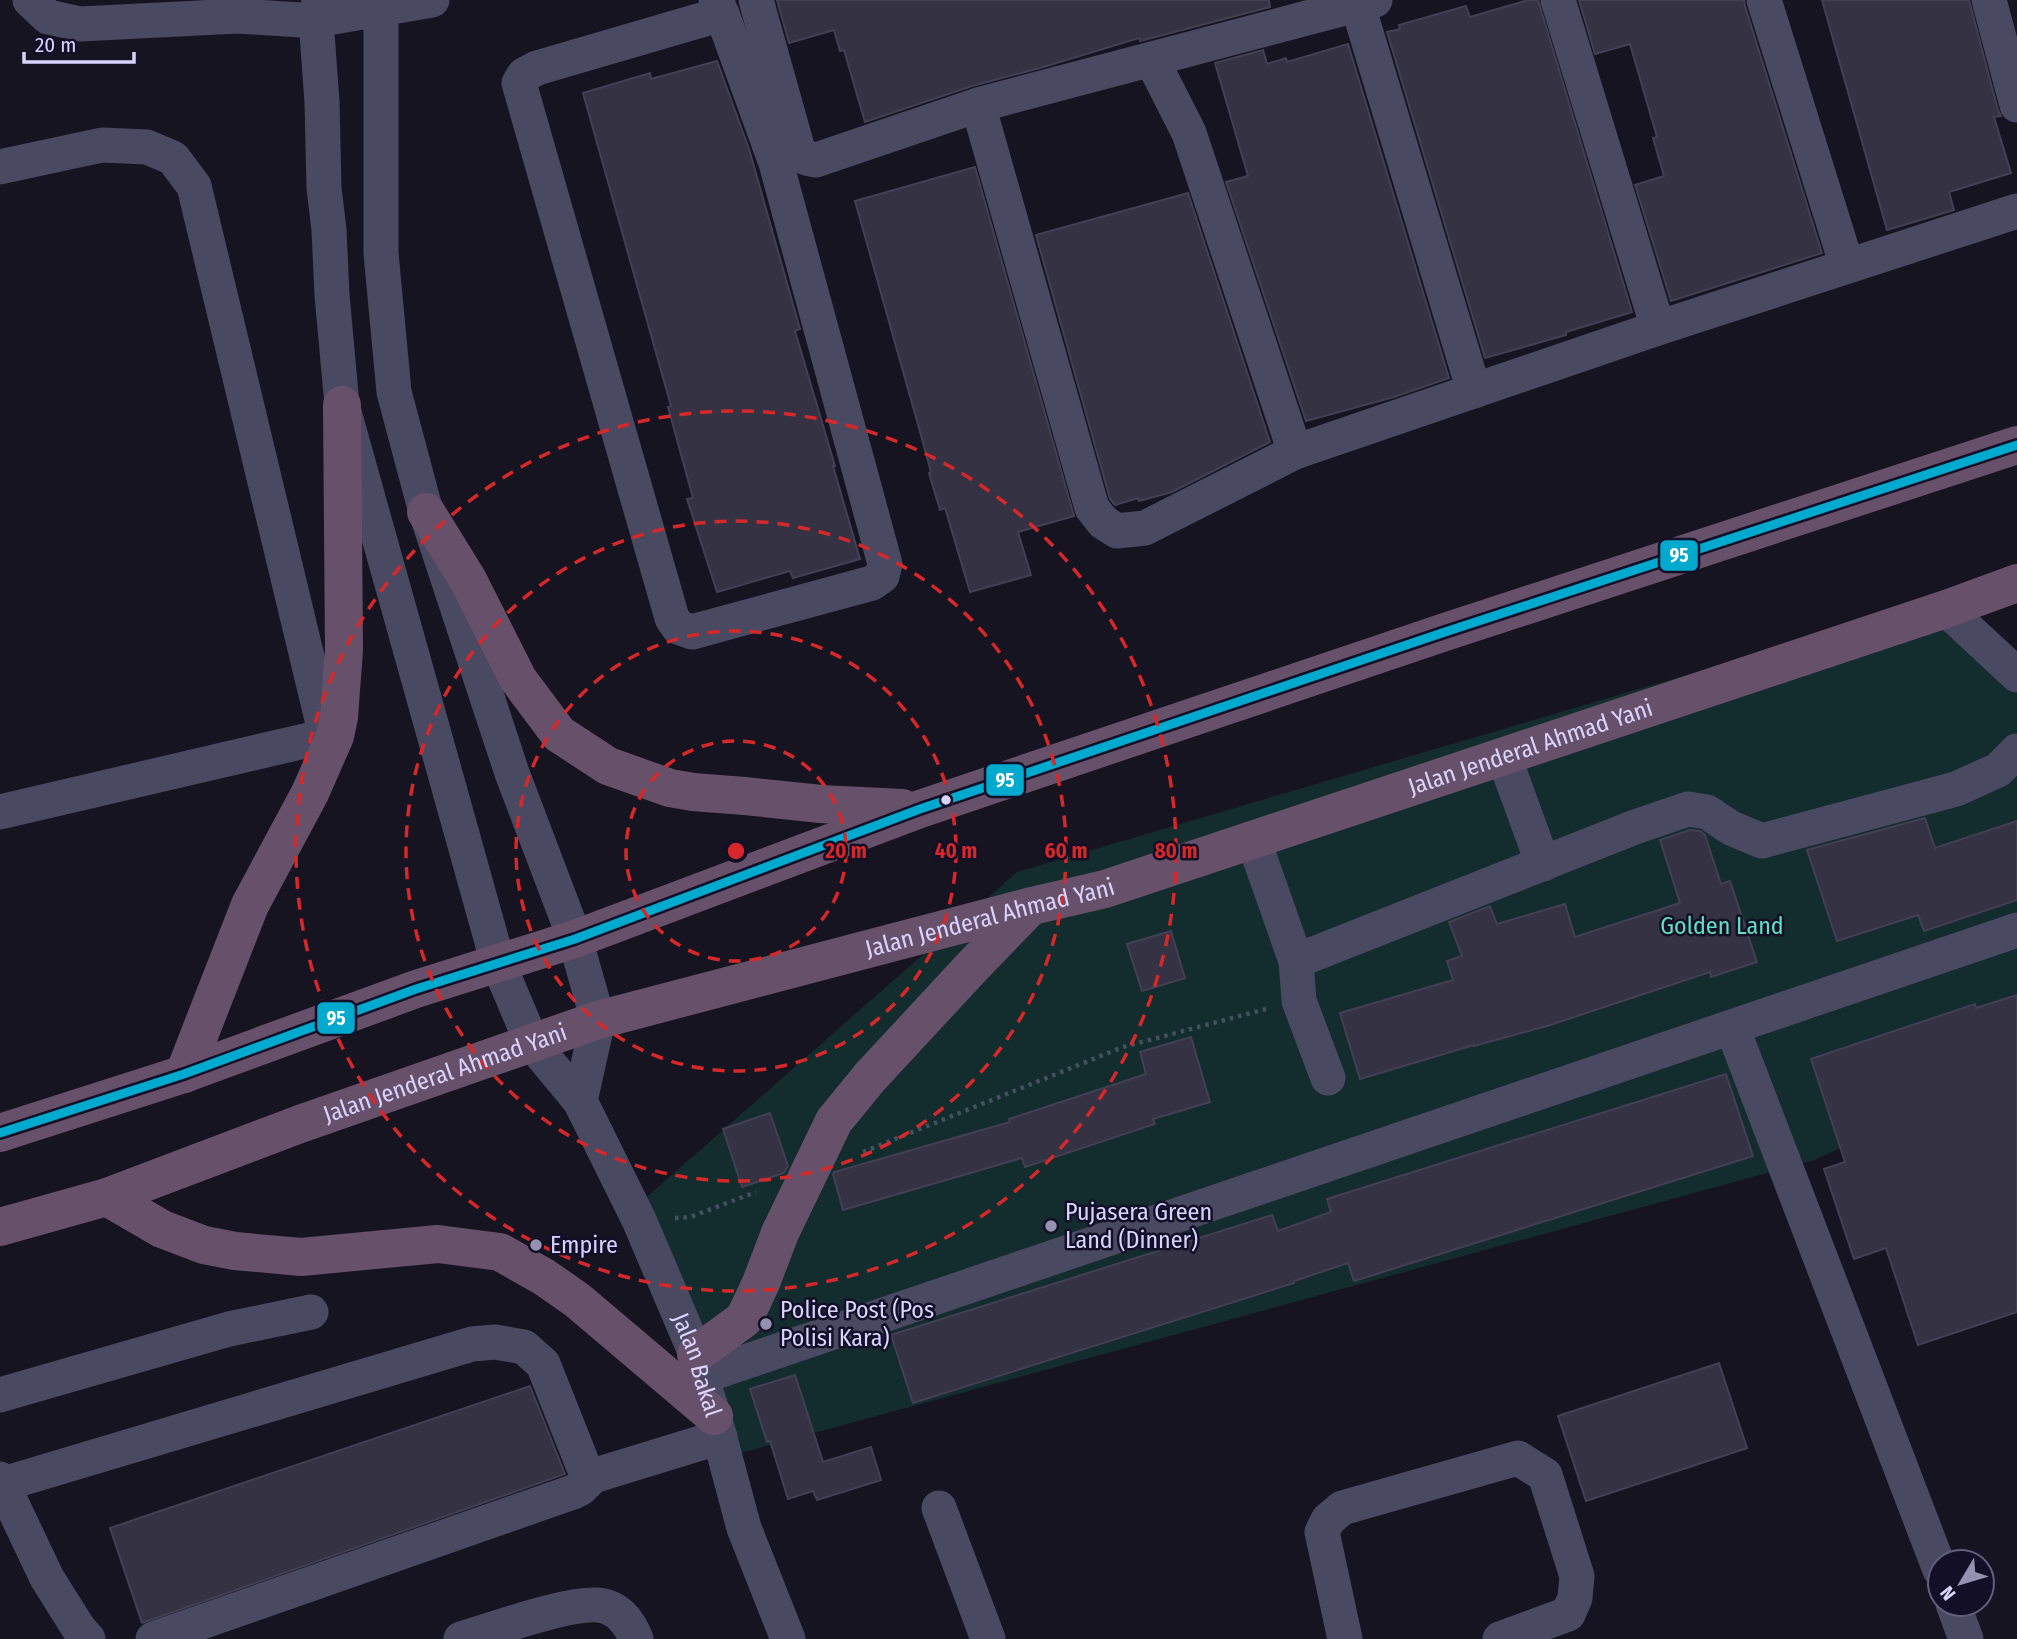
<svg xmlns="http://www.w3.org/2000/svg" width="2017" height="1639" font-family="'Fira Sans Condensed',sans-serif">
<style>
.green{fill:#132c2d}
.building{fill:#343243;stroke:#433f54;stroke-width:2}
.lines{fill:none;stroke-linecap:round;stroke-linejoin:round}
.path{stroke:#44505f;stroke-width:4.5;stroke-dasharray:3.5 5;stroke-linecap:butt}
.minor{stroke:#4a4962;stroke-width:35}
.highway{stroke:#67516a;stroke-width:38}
.bus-1-casing{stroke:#130f26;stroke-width:14}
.bus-1{stroke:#00a9ce;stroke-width:9}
.ring{fill:none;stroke:#d62828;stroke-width:3.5;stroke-dasharray:12 9}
.bus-dot{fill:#d9d4ff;stroke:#130f26;stroke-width:2.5}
.poi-dot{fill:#9591b1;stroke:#130f26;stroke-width:2.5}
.labels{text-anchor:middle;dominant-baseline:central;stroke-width:5;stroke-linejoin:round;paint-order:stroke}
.street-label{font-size:24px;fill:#d9d4ff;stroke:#130f26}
.park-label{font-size:24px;fill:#5fe0c0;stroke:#130f26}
.poi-label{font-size:24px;fill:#d9d4ff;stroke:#130f26;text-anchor:start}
.centre{fill:#d62828;stroke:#130f26;stroke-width:3.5}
.ring-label{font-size:21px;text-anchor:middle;font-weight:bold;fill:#d62828;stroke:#130f26;stroke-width:5;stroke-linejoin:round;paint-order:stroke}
.line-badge{stroke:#130f26;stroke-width:2.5}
.badge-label{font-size:19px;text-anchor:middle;font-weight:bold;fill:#fff}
</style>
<rect width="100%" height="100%" fill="#161421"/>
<!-- green -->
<path class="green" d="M 1941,600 L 2017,670 L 2017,1062 L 1815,1160 L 712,1461 L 672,1339 L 625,1216 L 1017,872 Z"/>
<!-- building -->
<g class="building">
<path d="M 777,0 L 1269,0 L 1270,7 L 1140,41 L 1139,38 L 1040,68 L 972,86 L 865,122 L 844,50 L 840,51 L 834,30 L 789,43 Z"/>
<path d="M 1528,0 L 1538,0 L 1632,312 L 1566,332 L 1566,335 L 1485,358 L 1387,32 L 1400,29 L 1399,25 L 1466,6 L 1470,17 Z"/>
<path d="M 1579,0 L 1744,0 L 1745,6 L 1822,253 L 1671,301 L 1635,185 L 1664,176 L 1653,138 L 1657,137 L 1630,44 L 1595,54 Z"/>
<path d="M 1822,0 L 1969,0 L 1998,110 L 2001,116 L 1994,117 L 2011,173 L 1949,192 L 1954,210 L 1887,230 Z"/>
<path d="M 1348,44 L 1449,378 L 1394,397 L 1306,421 L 1226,182 L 1248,176 L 1215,63 L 1263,50 L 1267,64 L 1286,58 L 1287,62 Z"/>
<path d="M 717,61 L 749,149 L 800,329 L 795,331 L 835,466 L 833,466 L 860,559 L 793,578 L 790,571 L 717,592 L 687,499 L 693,498 L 668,407 L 671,406 L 583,93 L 650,73 L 651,79 Z"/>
<path d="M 975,167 L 1074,516 L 1018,532 L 1031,575 L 970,592 L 945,508 L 940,510 L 929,473 L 931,472 L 919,428 L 855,201 Z"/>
<path d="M 1188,193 L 1270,442 L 1172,492 L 1139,501 L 1138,498 L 1115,505 L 1110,499 L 1036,235 Z"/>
<path d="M 1925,818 L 1935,848 L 2017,821 L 2017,900 L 1924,931 L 1918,915 L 1837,941 L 1807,850 Z"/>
<path d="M 1690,830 L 1700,831 L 1705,835 L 1721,884 L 1730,881 L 1757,962 L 1711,977 L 1710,972 L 1547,1026 L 1474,1046 L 1474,1045 L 1360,1079 L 1340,1013 L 1453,980 L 1447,961 L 1462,956 L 1449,922 L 1490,906 L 1497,924 L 1565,904 L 1575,937 L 1680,903 L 1660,840 Z"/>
<path d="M 1171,931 L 1185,978 L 1142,991 L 1127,944 Z"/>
<path d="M 2017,995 L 2017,1312 L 1918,1345 L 1886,1248 L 1854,1259 L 1824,1169 L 1845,1162 L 1811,1059 L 1975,1004 L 1976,1008 Z"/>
<path d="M 1191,1037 L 1210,1102 L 1153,1119 L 1155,1124 L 1025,1167 L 1022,1158 L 843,1210 L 833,1174 L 834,1172 L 1010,1122 L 1009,1119 L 1146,1074 L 1140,1052 Z"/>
<path d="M 1726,1074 L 1753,1156 L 1354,1281 L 1348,1263 L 1294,1281 L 1294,1283 L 913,1403 L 891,1335 L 1272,1215 L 1278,1231 L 1331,1212 L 1327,1199 Z"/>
<path d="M 770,1113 L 788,1166 L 784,1173 L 742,1187 L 723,1129 Z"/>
<path d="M 1719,1363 L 1747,1448 L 1586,1501 L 1558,1416 Z"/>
<path d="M 795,1375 L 823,1462 L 871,1447 L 881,1480 L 817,1500 L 813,1491 L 788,1499 L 770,1441 L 767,1442 L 750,1389 Z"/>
<path d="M 530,1386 L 565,1474 L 142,1623 L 110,1528 Z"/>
</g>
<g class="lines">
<!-- path -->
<g class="path">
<path d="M 863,1152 L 1123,1047 L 1266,1009"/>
<path d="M 675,1218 L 690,1217 L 756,1192"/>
</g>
<!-- minor -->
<g class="minor">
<path d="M 30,0 L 48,17 L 80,24 L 238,16 L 301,20 L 316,20 L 432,0"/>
<path id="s1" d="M 319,0 L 316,20 L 322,102 L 324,188 L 329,230 L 332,295 L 342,405 L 498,963 L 532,1043 L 580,1101 L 639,1220 L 696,1354 L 701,1377 L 714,1416 L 744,1528 L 788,1639"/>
<path d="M 381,0 L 381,253 L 394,392 L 426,512 L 512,773 L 575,939 L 598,1020 L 580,1101"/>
<path d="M 716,0 L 722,14 L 776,163 L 885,564 L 882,576 L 872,583 L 692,632 L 678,627 L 672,618 L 519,83 L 524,75 L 537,68 L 722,14"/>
<path d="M 756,0 L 798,150 L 806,158 L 816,160 L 978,105 L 1375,0"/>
<path d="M 1558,0 L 1658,328"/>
<path d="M 1764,0 L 1847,266"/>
<path d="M 1989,0 L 2017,105"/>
<path d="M 1358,6 L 1474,391"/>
<path d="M 1152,60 L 1189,133 L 1295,452"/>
<path d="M 978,105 L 1092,508 L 1103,522 L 1117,531 L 1145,528 L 1295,452 L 1658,328 L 2017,211"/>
<path d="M 0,167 L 102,145 L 147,147 L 173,158 L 194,186 L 326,736 L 0,812"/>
<path d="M 1946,609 L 2017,675"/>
<path d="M 1504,757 L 1543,864"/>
<path d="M 1253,839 L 1296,961 L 1299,1001 L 1328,1078"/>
<path d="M 1296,961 L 1635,827 L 1688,809 L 1707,812 L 1731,828 L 1762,841 L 1956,789 L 1998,770 L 2017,751"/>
<path d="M 1732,1027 L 1940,1570"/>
<path d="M 701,1377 L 2017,930"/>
<path d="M 0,1395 L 229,1329 L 311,1312"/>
<path d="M 0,1479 L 47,1578 L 79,1629 L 88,1639"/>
<path d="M 0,1485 L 472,1344 L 495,1342 L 524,1347 L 543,1364 L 583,1465 L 593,1476 L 720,1437"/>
<path d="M 939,1508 L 988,1639"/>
<path d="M 1953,1604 L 1966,1639"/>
<path d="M 153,1639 L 573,1492 L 581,1488 L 593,1476"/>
<path d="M 461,1639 C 492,1630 576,1599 604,1606 C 621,1610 630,1624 636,1639"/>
<path d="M 1345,1639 L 1322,1532 L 1328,1520 L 1342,1508 L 1518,1458 L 1545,1475 L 1577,1576 L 1575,1598 L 1568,1614 L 1500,1639"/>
</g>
<!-- highway -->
<g class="highway">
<path d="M 426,512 L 468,580 L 518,679 L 559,734 L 608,766 L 670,788 L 693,792 L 745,796 L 821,804 L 902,808"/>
<path d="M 184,1074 L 250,905 L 310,793 L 335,736 L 339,717 L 344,650 L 342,405"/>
<path d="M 0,1133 L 184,1074 L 416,989 L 575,939 L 920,809 L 1445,632 L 2017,445"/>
<path d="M 107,1197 L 162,1229 L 204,1245 L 235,1251 L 301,1257 L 438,1244 L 500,1252 L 544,1277 L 577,1300 L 714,1416"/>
<path id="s2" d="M 0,1227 L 107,1197 L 300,1124 L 598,1020 L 1032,906 L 1105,889 L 1946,609 L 2017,583"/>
<path d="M 696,1354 L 744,1319 L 761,1283 L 780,1233 L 834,1121 L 870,1077 L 972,967 L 1030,907"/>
</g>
<!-- bus-1 casing -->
<g class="bus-1-casing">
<path id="bus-1" d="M 0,1133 L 184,1074 L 416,989 L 575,939 L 920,809 L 1445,632 L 2017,445"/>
</g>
<!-- bus-1 -->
<use href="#bus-1" class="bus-1"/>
</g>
<!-- distance rings -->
<g class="ring">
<circle cx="736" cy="851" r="110"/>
<circle cx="736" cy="851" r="220"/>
<circle cx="736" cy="851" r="330"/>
<circle cx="736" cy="851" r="440"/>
</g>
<!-- markers -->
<circle class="bus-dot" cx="946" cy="800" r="6"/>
<g class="poi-dot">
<circle cx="1051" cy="1226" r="7"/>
<circle cx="536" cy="1245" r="7"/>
<circle cx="766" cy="1324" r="7"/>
</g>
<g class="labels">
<!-- street labels -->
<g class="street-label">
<text stroke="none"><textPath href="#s2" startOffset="1605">Jalan Jenderal Ahmad Yani</textPath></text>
<text stroke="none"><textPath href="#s2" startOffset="1038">Jalan Jenderal Ahmad Yani</textPath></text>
<text stroke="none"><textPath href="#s2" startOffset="471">Jalan Jenderal Ahmad Yani</textPath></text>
<text stroke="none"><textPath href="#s1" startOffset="1437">Jalan Bakal</textPath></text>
</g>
<!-- park labels -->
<g class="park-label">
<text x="1722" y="926">Golden Land</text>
</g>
<!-- poi labels -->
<g class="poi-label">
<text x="1065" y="1212">Pujasera Green<tspan x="1065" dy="28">Land (Dinner)</tspan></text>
<text x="550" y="1245">Empire</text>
<text x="780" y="1310">Police Post (Pos<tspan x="780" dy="28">Polisi Kara)</tspan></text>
</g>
</g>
<circle cx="736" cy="851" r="10" class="centre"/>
<g class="ring-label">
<text x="846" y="858">20 m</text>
<text x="956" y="858">40 m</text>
<text x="1066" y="858">60 m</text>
<text x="1176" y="858">80 m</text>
</g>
<g class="line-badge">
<rect x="1659" y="539" width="40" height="33" rx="7" fill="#00a9ce"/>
<rect x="985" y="763" width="40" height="34" rx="7" fill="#00a9ce"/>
<rect x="316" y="1001" width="40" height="34" rx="7" fill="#00a9ce"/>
</g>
<g class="badge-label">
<text x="1679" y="562">95</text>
<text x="1005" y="787">95</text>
<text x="336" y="1025">95</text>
</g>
<!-- north arrow -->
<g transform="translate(1961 1583) rotate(232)"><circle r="33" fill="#130f26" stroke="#625e7d" stroke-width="2"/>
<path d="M0-5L12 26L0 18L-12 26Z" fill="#9591b1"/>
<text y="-10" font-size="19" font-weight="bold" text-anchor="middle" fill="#d9d4ff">N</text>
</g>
<!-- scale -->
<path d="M24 52v10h110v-10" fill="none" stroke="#d9d4ff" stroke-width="3.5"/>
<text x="35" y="52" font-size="21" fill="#d9d4ff" stroke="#130f26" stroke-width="5" paint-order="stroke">20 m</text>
</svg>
